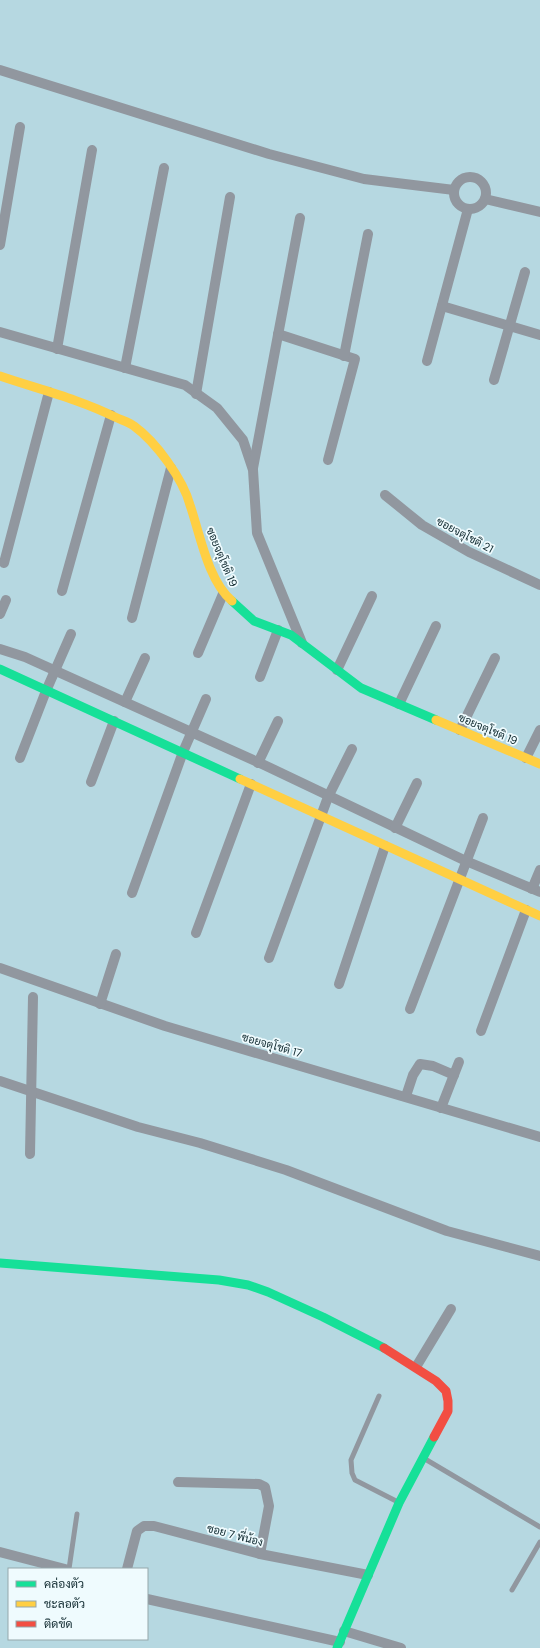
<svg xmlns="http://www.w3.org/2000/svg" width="540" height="1648" font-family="'DM Sans',Sarabun,sans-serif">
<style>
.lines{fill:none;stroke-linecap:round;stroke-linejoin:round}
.lane{stroke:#91979f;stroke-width:5}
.street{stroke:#91979f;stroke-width:10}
.fast{stroke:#16e098;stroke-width:9}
.slow{stroke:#ffcf43;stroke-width:9}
.jam{stroke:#f24e42;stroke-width:9}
.labels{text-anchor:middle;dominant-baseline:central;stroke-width:3.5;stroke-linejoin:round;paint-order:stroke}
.street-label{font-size:11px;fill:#0f292f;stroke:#effbfe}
</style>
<rect width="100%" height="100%" fill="#b6d8e1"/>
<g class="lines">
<!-- lane -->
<g class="lane">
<path d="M 379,1396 L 351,1460 L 352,1473 L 355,1480 L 398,1502"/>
<path d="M 425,1459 L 540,1527"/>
<path d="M 69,1569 L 77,1514"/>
<path d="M 512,1590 L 540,1542"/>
</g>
<!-- street -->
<g class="street">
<path d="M 0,70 L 269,154 L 364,179 L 454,190"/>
<circle cx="470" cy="193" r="16"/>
<path d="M 485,199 L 540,212"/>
<path d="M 0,245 L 20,127"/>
<path d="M 442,306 L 540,335"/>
<path d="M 0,332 L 185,385 L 217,408 L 243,440 L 253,470 L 257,533 L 302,643"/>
<path d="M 278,334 L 355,359 L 328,460"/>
<path d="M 57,349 L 92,150"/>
<path d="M 344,356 L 368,234"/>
<path d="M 427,361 L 468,209"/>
<path d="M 125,368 L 164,168"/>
<path d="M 494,380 L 525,272"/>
<path d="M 196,394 L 230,197"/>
<path d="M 253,468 L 300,218"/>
<path d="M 385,495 L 422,525 L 469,552 L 540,585"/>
<path d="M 4,563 L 49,392"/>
<path d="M 62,591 L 111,415"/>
<path d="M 0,614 L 6,600"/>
<path d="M 132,618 L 171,468"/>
<path d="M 0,649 L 25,657 L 262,764 L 466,861 L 540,892"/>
<path d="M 198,653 L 223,594"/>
<path d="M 337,670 L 372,596"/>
<path d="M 260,677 L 278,630"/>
<path d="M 125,702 L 145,658"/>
<path d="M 399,704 L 436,626"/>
<path d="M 460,730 L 495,658"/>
<path d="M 20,758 L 46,691 L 71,634"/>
<path d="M 526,758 L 540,730"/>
<path d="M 258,763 L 278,721"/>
<path d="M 91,782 L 114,721"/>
<path d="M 395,828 L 417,783"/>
<path d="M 532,889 L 540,870"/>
<path d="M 132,893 L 183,752 L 206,699"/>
<path d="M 196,933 L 251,784"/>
<path d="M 269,958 L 328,797 L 352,749"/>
<path d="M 0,968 L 165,1026 L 540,1137"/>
<path d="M 339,984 L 385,846"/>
<path d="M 100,1004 L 116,954"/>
<path d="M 410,1009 L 483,818"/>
<path d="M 481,1031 L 526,910"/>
<path d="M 0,1081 L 138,1127 L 200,1143 L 286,1170 L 447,1231 L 540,1256"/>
<path d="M 406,1096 L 413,1075 L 420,1064 L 433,1066 L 454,1075"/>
<path d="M 441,1108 L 459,1062"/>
<path d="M 30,1154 L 33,997"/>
<path d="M 416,1367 L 451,1309"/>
<path d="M 178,1482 L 259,1484 L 265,1487 L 269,1506 L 260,1554"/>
<path d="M 0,1552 L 65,1569"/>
<path d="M 127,1569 L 137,1531 L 144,1526 L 154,1526 L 260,1554 L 368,1575"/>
<path d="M 147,1599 L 340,1642"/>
<path d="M 344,1631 L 401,1648"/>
</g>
<!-- fast -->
<g class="fast">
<path d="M 232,601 L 254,621 L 291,635 L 361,688 L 436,720"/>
<path d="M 0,669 L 240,779"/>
<path d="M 0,1263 L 219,1280 L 248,1285 L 268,1292 L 323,1317 L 384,1348"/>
<path d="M 337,1648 L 399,1503 L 434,1437"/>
</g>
<!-- slow -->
<g class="slow">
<path d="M 0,376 C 38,389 79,399 115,417 C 121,420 129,422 134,426 C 156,442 183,479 190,505 C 200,534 208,581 232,601"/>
<path d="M 436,720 L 540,764"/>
<path d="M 240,779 L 540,916"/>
</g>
<!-- jam -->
<path class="jam" d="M 384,1348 L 436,1381 L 446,1391 L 448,1401 L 448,1411 L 434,1437"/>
</g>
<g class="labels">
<!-- street labels -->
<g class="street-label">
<text transform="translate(465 535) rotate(28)">ซอยจตุโชติ 21</text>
<text transform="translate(222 557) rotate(67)">ซอยจตุโชติ 19</text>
<text transform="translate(488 729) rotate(23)">ซอยจตุโชติ 19</text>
<text transform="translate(272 1045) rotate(16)">ซอยจตุโชติ 17</text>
<text transform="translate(235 1535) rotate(15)">ซอย 7 พี่น้อง</text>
</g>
</g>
<!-- legend -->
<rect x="8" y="1568" width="140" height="72" fill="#effbfe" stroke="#95a7ab"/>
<rect x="16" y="1581" width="20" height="6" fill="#16e098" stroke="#95a7ab"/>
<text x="44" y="1588" font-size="12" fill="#0f292f">คล่องตัว</text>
<rect x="16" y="1601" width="20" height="6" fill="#ffcf43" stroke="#95a7ab"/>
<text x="44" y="1608" font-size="12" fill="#0f292f">ชะลอตัว</text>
<rect x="16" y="1621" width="20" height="6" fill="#f24e42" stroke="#95a7ab"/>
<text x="44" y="1628" font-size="12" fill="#0f292f">ติดขัด</text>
</svg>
